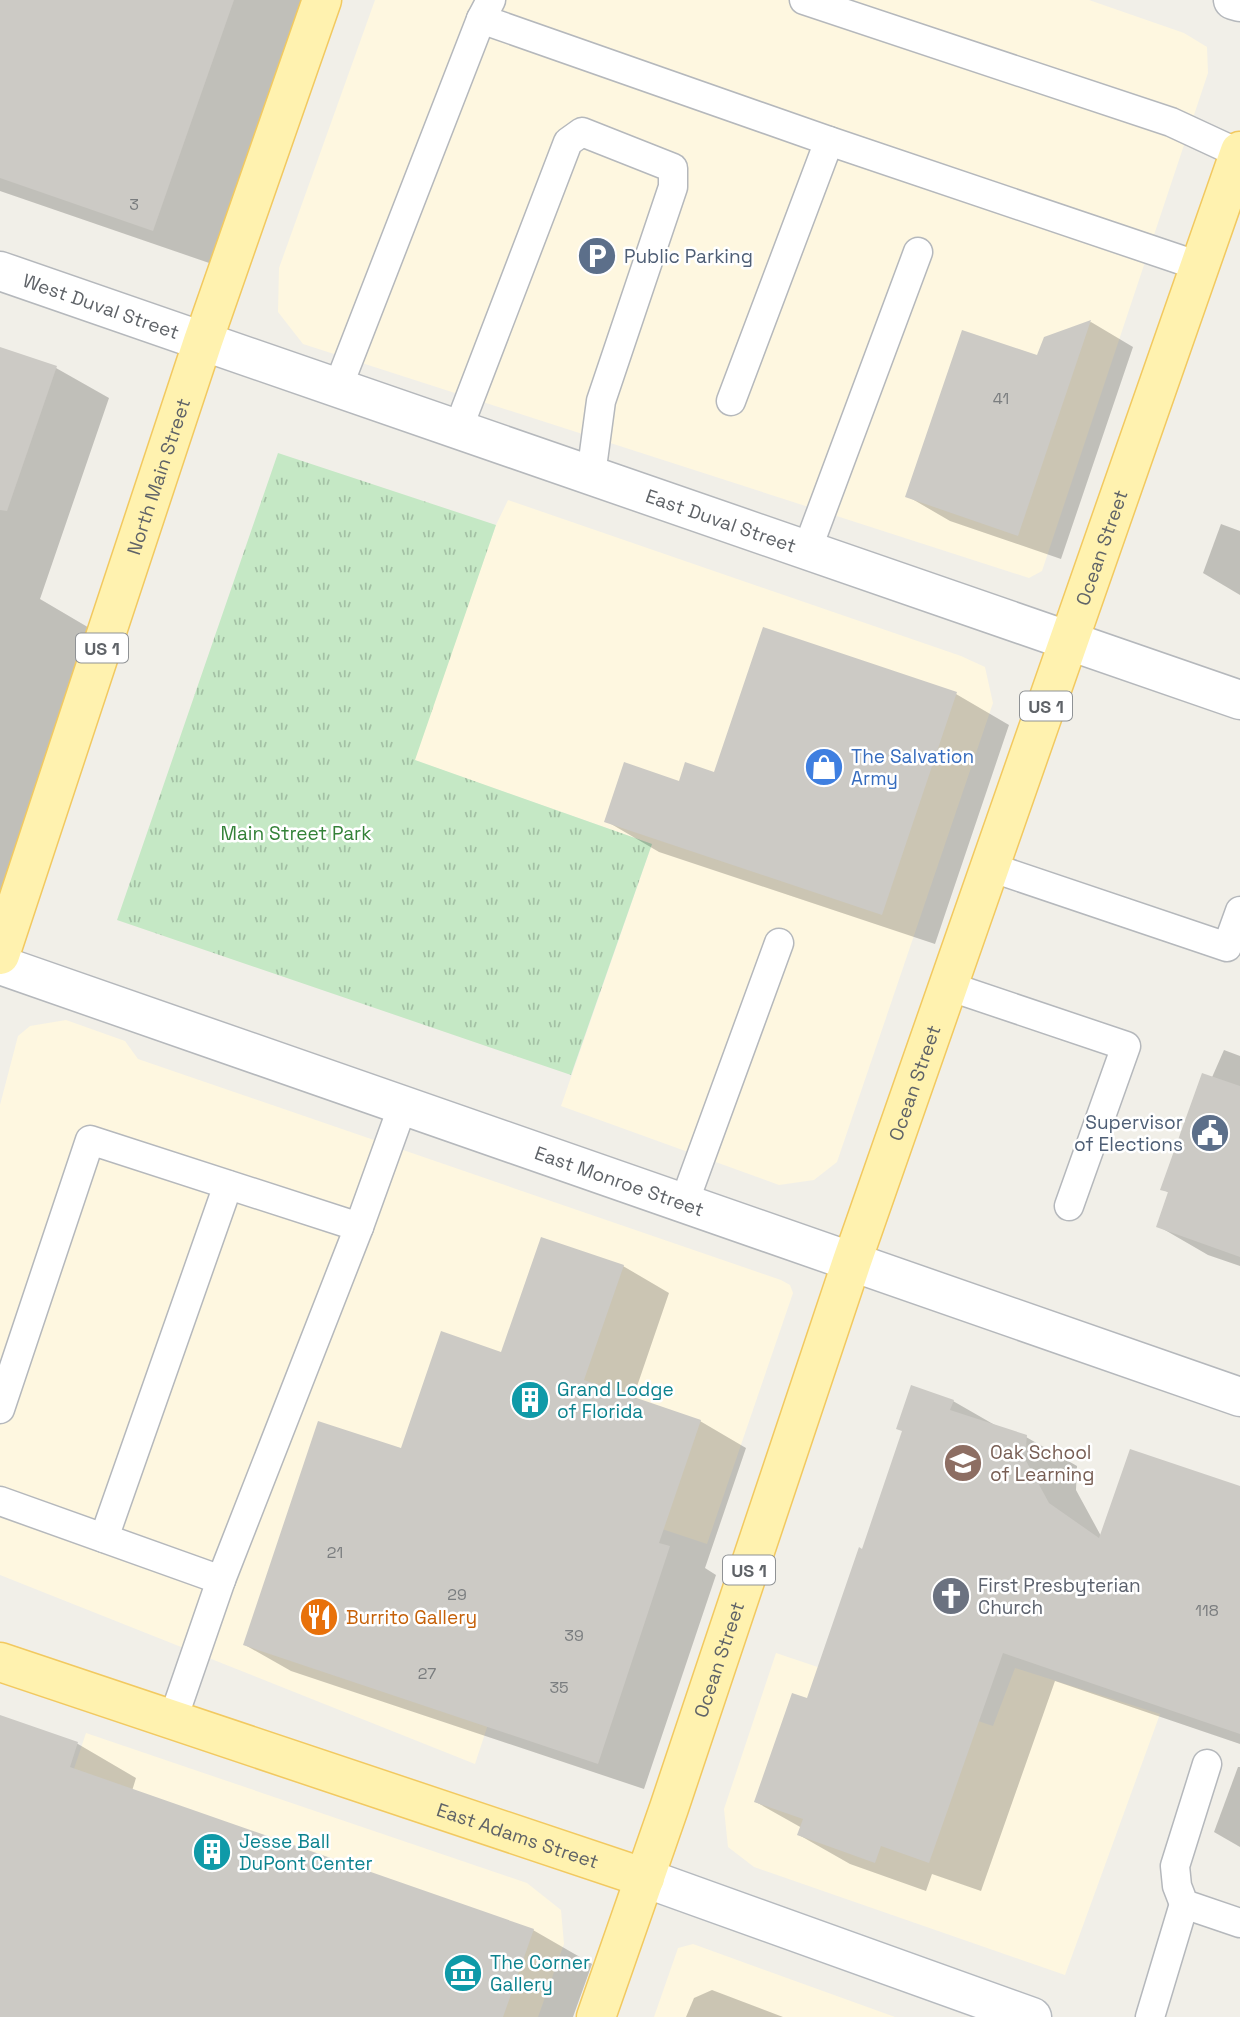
<svg xmlns="http://www.w3.org/2000/svg" width="1240" height="2017" font-family="'Space Grotesk',sans-serif">
<style>
.commercial{fill:#fef7e0}
.grass{fill:url(#grass-tufts)}
.shadow{fill:#0003}
.building{fill:#cccac5}
.lines{fill:none;stroke-linecap:round;stroke-linejoin:round}
.service-casing{stroke:#b5b8bc;stroke-width:31}
.tertiary-casing{stroke:#b5b8bc;stroke-width:41}
.secondary-casing{stroke:#b6babf;stroke-width:41}
.primary-casing{stroke:#f2c960;stroke-width:41}
.service{stroke:#fff;stroke-width:28}
.tertiary{stroke:#fff;stroke-width:38}
.secondary{stroke:#fff;stroke-width:38}
.primary{stroke:#fff2af;stroke-width:38}
.labels{text-anchor:middle;dominant-baseline:central;stroke-width:5;stroke-linejoin:round;paint-order:stroke}
.number-label{font-size:16px;fill:#7a7d7f}
.shield{fill:#fff;stroke:#8f9295;stroke-width:2}
.shield-label{font-size:18px;font-weight:bold;fill:#5f6368}
.service-label{font-size:19px;fill:#4e5e75;stroke:#fff;text-anchor:start}
.street-label{font-size:19px;fill:#5f6368;stroke:#fff}
.shop-label{font-size:19px;fill:#366cbe;stroke:#fff;text-anchor:start}
.park-label{font-size:19px;fill:#348238;stroke:#fff}
.culture-label{font-size:19px;fill:#0d838f;stroke:#fff;text-anchor:start}
.education-label{font-size:19px;fill:#785e54;stroke:#fff;text-anchor:start}
.worship-label{font-size:19px;fill:#5b616d;stroke:#fff;text-anchor:start}
.food-label{font-size:19px;fill:#c56008;stroke:#fff;text-anchor:start}
</style>
<defs>
<pattern id="grass-tufts" width="24" height="20" patternUnits="userSpaceOnUse" patternTransform="scale(1.75)"><rect width="24" height="20" fill="#c5e8c5"/><path d="M3 7l-1-3M5 7V3M7 7l1-3M15 17l-1-3M17 17v-4M19 17l1-3" fill="none" stroke="#a3c0a4"/></pattern>
</defs>
<rect width="100%" height="100%" fill="#f1efe8"/>
<!-- commercial -->
<g class="commercial">
<path d="M 375,0 L 1089,0 L 1184,33 L 1207,47 L 1208,73 L 1042,571 L 1029,578 L 303,344 L 278,312 L 279,268 Z"/>
<path d="M 508,500 L 961,656 L 985,667 L 993,703 L 837,1162 L 814,1180 L 779,1185 L 561,1106 L 652,844 L 414,760 L 496,525 Z"/>
<path d="M 66,1020 L 125,1041 L 138,1059 L 781,1280 L 790,1285 L 793,1293 L 707,1544 L 563,1496 L 475,1764 L 0,1575 L 0,1105 L 18,1036 L 30,1026 Z"/>
<path d="M 776,1653 L 993,1726 L 1015,1668 L 1160,1714 L 1065,1975 L 754,1867 L 728,1847 L 724,1809 Z"/>
<path d="M 86,1733 L 527,1883 L 561,1910 L 564,1944 L 538,2017 L 0,2017 L 0,1989 Z"/>
<path d="M 693,1944 L 895,2017 L 654,2017 L 678,1948 Z"/>
</g>
<!-- grass -->
<path class="grass" d="M 278,453 L 496,525 L 415,760 L 652,844 L 571,1075 L 117,920 Z"/>
<!-- shadow -->
<g class="shadow">
<path d="M 0,0 L 307,0 L 215,265 L 0,191 Z"/>
<path d="M 1091,322 L 1133,347 L 1061,559 L 950,521 L 907,496 L 1038,357 L 1046,338 Z"/>
<path d="M 0,348 L 56,368 L 109,398 L 40,599 L 91,629 L 0,893 Z"/>
<path d="M 1221,524 L 1240,531 L 1240,595 L 1203,573 Z"/>
<path d="M 956,694 L 1009,725 L 935,944 L 659,852 L 606,821 L 680,783 L 715,774 Z"/>
<path d="M 1224,1050 L 1240,1056 L 1240,1266 L 1208,1255 L 1158,1226 L 1169,1193 L 1163,1189 Z"/>
<path d="M 623,1266 L 669,1293 L 633,1398 L 700,1421 L 746,1448 L 705,1568 L 716,1575 L 644,1789 L 291,1671 L 245,1645 L 402,1450 L 502,1354 Z"/>
<path d="M 953,1401 L 1000,1428 L 1026,1437 L 1077,1466 L 1076,1490 L 1101,1536 L 1240,1488 L 1240,1744 L 1055,1681 L 981,1891 L 932,1874 L 926,1891 L 850,1864 L 799,1835 L 802,1828 L 756,1802 L 808,1700 L 863,1551 Z"/>
<path d="M 0,1717 L 78,1744 L 136,1778 L 132,1791 L 533,1930 L 592,1964 L 573,2017 L 0,2017 Z"/>
<path d="M 1238,1767 L 1240,1767 L 1240,1847 L 1214,1832 Z"/>
<path d="M 712,1990 L 783,2017 L 686,2017 L 694,1998 Z"/>
</g>
<!-- building -->
<g class="building">
<path d="M 0,0 L 234,0 L 153,231 L 0,178 Z"/>
<path d="M 1091,320 L 1018,536 L 905,497 L 962,330 L 1037,355 L 1044,337 Z"/>
<path d="M 0,347 L 57,366 L 7,511 L 0,510 Z"/>
<path d="M 763,627 L 957,692 L 882,915 L 604,822 L 624,762 L 679,781 L 685,762 L 714,772 Z"/>
<path d="M 1202,1073 L 1240,1086 L 1240,1257 L 1156,1227 L 1168,1192 L 1160,1190 Z"/>
<path d="M 541,1237 L 624,1265 L 584,1380 L 701,1420 L 659,1543 L 670,1546 L 598,1764 L 243,1645 L 318,1421 L 401,1448 L 441,1331 L 501,1352 Z"/>
<path d="M 911,1385 L 954,1400 L 950,1410 L 1027,1435 L 1025,1459 L 1049,1503 L 1099,1538 L 1130,1449 L 1240,1486 L 1240,1734 L 1003,1653 L 929,1863 L 881,1846 L 875,1863 L 797,1835 L 803,1819 L 754,1802 L 792,1693 L 807,1698 L 859,1547 L 862,1549 L 902,1431 L 896,1429 Z"/>
<path d="M 0,1715 L 78,1742 L 70,1767 L 534,1929 L 503,2017 L 0,2017 Z"/>
</g>
<g class="lines">
<!-- service casing -->
<g class="service-casing">
<g id="service">
<path d="M 491,0 L 481,19 L 829,141 L 1199,266"/>
<path d="M 804,0 L 1171,122 L 1240,154"/>
<path d="M 338,387 L 481,19"/>
<path d="M 731,401 L 829,141"/>
<path d="M 458,429 L 568,142 L 582,132 L 673,168 L 673,187 L 601,401 L 591,475"/>
<path d="M 807,550 L 918,252"/>
<path d="M 990,867 L 1227,947 L 1240,911"/>
<path d="M 948,986 L 1126,1046 L 1069,1206"/>
<path d="M 684,1203 L 779,943"/>
<path d="M 0,1409 L 90,1140 L 359,1227 L 403,1105"/>
<path d="M 0,1501 L 221,1580"/>
<path d="M 104,1538 L 228,1185"/>
<path d="M 173,1719 L 221,1580 L 359,1227"/>
<path d="M 1207,1764 L 1175,1866 L 1177,1886 L 1184,1904 L 1240,1923"/>
<path d="M 1150,2017 L 1184,1904"/>
</g>
</g>
<!-- tertiary casing -->
<g class="tertiary-casing">
<g id="tertiary">
<path d="M 1233,0 L 1240,2"/>
<path id="s1" d="M 0,271 L 1240,700"/>
<path id="s2" d="M 0,965 L 1240,1397"/>
</g>
</g>
<!-- secondary casing -->
<g class="secondary-casing">
<path id="secondary" d="M 645,1878 L 1032,2017"/>
</g>
<!-- primary casing -->
<g class="primary-casing">
<g id="primary">
<path id="s3" d="M 0,955 L 203,341 L 322,0"/>
<path id="s4" d="M 0,1662 L 645,1878"/>
<path id="s5" d="M 596,2017 L 669,1808 L 852,1261 L 1240,151"/>
</g>
</g>
<!-- service -->
<use href="#service" class="service"/>
<!-- tertiary -->
<use href="#tertiary" class="tertiary"/>
<!-- secondary -->
<use href="#secondary" class="secondary"/>
<!-- primary -->
<use href="#primary" class="primary"/>
</g>
<!-- icons -->
<defs>
<g id="parking-disc" transform="scale(2.0125)"><circle r="9.5" fill="#5c6f8a" stroke="#fff"/><path d="M-3.5-5.5H1a3.5 3.5 0 0 1 0 7H-1V5.5H-3.5ZM-1-3.4V-.6H.8a1.4 1.4 0 0 0 0-2.8Z" fill="#fff"/></g>
<g id="shop-disc" transform="scale(2.0125)"><circle r="9.5" fill="#3f7fe0" stroke="#fff"/><path d="M-5-2.5h2.3a2.7 3.5 0 0 1 5.4 0H5L5.5 6h-11ZM-1.5-2.5h3a1.5 2.3 0 0 0-3 0Z" fill="#fff"/></g>
<g id="civic-disc" transform="scale(2.0125)"><circle r="9.5" fill="#5c6f8a" stroke="#fff"/><path d="M-.6-6.5H3V-4.5H.6V-3L4-1V1h2V6H-6V1h2V-1L-.6-3ZM-1.2 2.5V6h2.4V2.5Z" fill="#fff"/></g>
<g id="building-disc" transform="scale(2.0125)"><circle r="9.5" fill="#0f9aa8" stroke="#fff"/><path d="M-4-6H4V6H1V3H-1V6H-4ZM-2.5-4.3h1.7v1.8h-1.7ZM.8-4.3h1.7v1.8H.8ZM-2.5-1h1.7V.8h-1.7ZM.8-1h1.7V.8H.8Z" fill="#fff"/></g>
<g id="school-disc" transform="scale(2.0125)"><circle r="9.5" fill="#8d6e63" stroke="#fff"/><path d="M0-5L7-2L0 1L-7-2ZM-4 1L0 2.5L4 1V4Q0 6-4 4Z" fill="#fff"/></g>
<g id="church-disc" transform="scale(2.0125)"><circle r="9.5" fill="#6b7280" stroke="#fff"/><path d="M-1.2-6h2.4v3.5h3.3v2.4h-3.3V6h-2.4V-.1h-3.3v-2.4h3.3Z" fill="#fff"/></g>
<g id="restaurant-disc" transform="scale(2.0125)"><circle r="9.5" fill="#e8710a" stroke="#fff"/><path d="M-5-6h1v4h1v-4h1v4h1v-4h1v5L-1.5 .5V6h-2V.5L-5-1ZM5-6V6H3V1.5H1.5Q1.5-4 5-6Z" fill="#fff"/></g>
<g id="museum-disc" transform="scale(2.0125)"><circle r="9.5" fill="#0f9aa8" stroke="#fff"/><path d="M0-6L6-3V-2H-6V-3ZM-5-1h2V3h-2ZM-1-1h2V3h-2ZM3-1h2V3H3ZM-6 4H6V6H-6Z" fill="#fff"/></g>
</defs>
<g fill-rule="evenodd">
<use href="#parking-disc" x="597" y="256"/>
<use href="#shop-disc" x="824" y="767"/>
<use href="#civic-disc" x="1210" y="1133"/>
<use href="#building-disc" x="530" y="1400"/>
<use href="#school-disc" x="963" y="1463"/>
<use href="#church-disc" x="951" y="1596"/>
<use href="#restaurant-disc" x="319" y="1617"/>
<use href="#building-disc" x="212" y="1852"/>
<use href="#museum-disc" x="463" y="1973"/>
</g>
<g class="labels">
<!-- number labels -->
<g class="number-label">
<text x="134" y="204">3</text>
<text x="1001" y="398">41</text>
<text x="335" y="1552">21</text>
<text x="457" y="1594">29</text>
<text x="1207" y="1610">118</text>
<text x="574" y="1635">39</text>
<text x="427" y="1673">27</text>
<text x="559" y="1687">35</text>
</g>
<!-- shield labels -->
<g class="shield">
<rect x="76" y="633.5" width="52" height="29" rx="5"/>
<rect x="1020" y="691.5" width="52" height="29" rx="5"/>
<rect x="723" y="1555.5" width="52" height="29" rx="5"/>
</g>
<g class="shield-label">
<text x="102" y="648">US 1</text>
<text x="1046" y="706">US 1</text>
<text x="749" y="1570">US 1</text>
</g>
<!-- service labels -->
<g class="service-label">
<text x="624" y="256">Public Parking</text>
<text x="1183" y="1122" text-anchor="end">Supervisor<tspan x="1183" dy="22">of Elections</tspan></text>
</g>
<!-- street labels -->
<g class="street-label">
<text stroke="none"><textPath href="#s1" startOffset="107">West Duval Street</textPath></text>
<text stroke="none"><textPath href="#s3" startOffset="504">North Main Street</textPath></text>
<text stroke="none"><textPath href="#s1" startOffset="763">East Duval Street</textPath></text>
<text stroke="none"><textPath href="#s5" startOffset="1554">Ocean Street</textPath></text>
<text stroke="none"><textPath href="#s5" startOffset="987">Ocean Street</textPath></text>
<text stroke="none"><textPath href="#s2" startOffset="656">East Monroe Street</textPath></text>
<text stroke="none"><textPath href="#s5" startOffset="378">Ocean Street</textPath></text>
<text stroke="none"><textPath href="#s4" startOffset="546">East Adams Street</textPath></text>
</g>
<!-- shop labels -->
<g class="shop-label">
<text x="851" y="756">The Salvation<tspan x="851" dy="22">Army</tspan></text>
</g>
<!-- park labels -->
<g class="park-label">
<text x="296" y="833">Main Street Park</text>
</g>
<!-- culture labels -->
<g class="culture-label">
<text x="557" y="1389">Grand Lodge<tspan x="557" dy="22">of Florida</tspan></text>
<text x="239" y="1841">Jesse Ball<tspan x="239" dy="22">DuPont Center</tspan></text>
<text x="490" y="1962">The Corner<tspan x="490" dy="22">Gallery</tspan></text>
</g>
<!-- education labels -->
<g class="education-label">
<text x="990" y="1452">Oak School<tspan x="990" dy="22">of Learning</tspan></text>
</g>
<!-- worship labels -->
<g class="worship-label">
<text x="978" y="1585">First Presbyterian<tspan x="978" dy="22">Church</tspan></text>
</g>
<!-- food labels -->
<g class="food-label">
<text x="346" y="1617">Burrito Gallery</text>
</g>
</g>
</svg>
